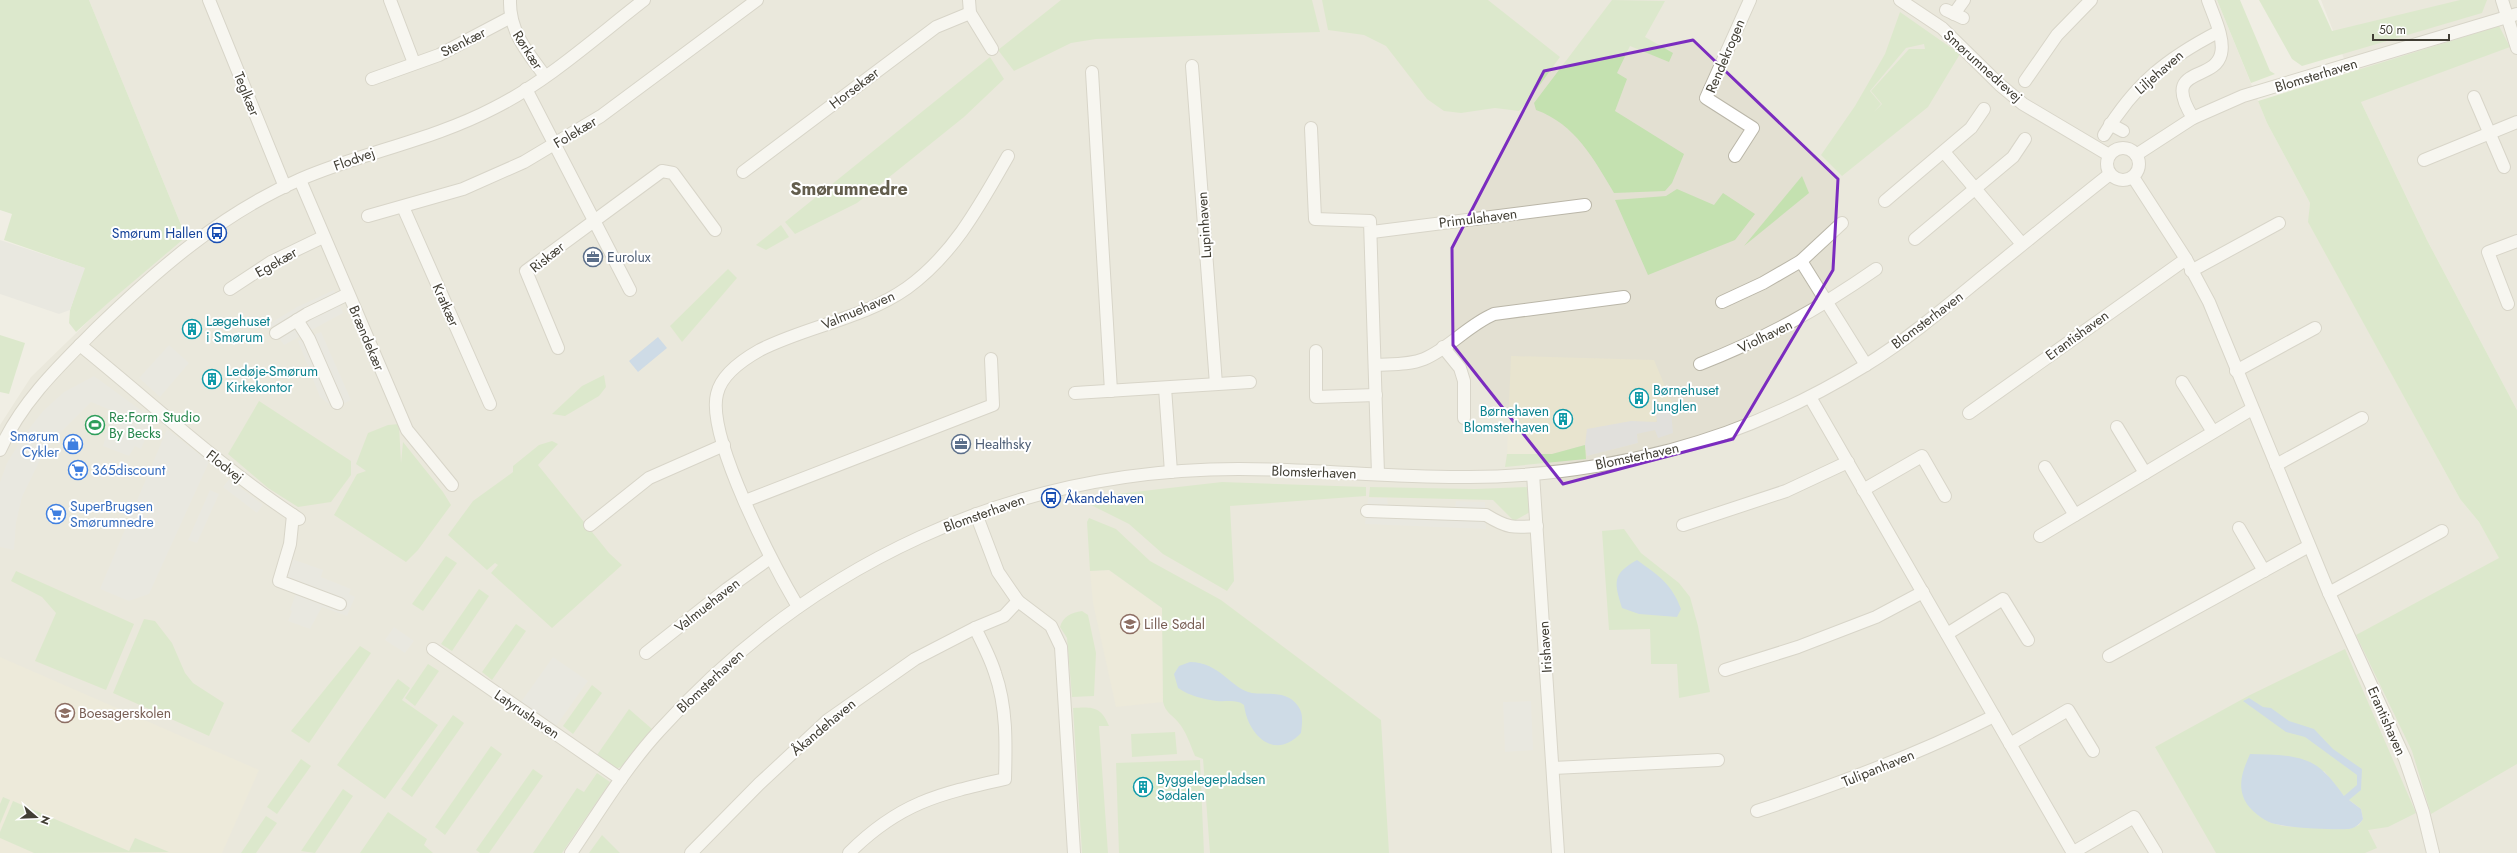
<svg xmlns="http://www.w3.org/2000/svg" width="2517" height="853" font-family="Jost,sans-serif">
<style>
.residential{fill:#e3e0d2}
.education{fill:#e8e4cf}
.green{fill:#c4e1b0;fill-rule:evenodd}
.parking{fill:#e1e0dc}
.water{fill:#a5c3e8}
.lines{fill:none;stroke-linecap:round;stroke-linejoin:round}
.minor-casing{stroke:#bab6a8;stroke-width:14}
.minor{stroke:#fff;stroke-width:12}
.marked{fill:none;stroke:#7b2cbf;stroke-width:3;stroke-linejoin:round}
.labels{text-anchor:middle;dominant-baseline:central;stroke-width:4;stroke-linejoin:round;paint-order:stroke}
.street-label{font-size:14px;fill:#413e34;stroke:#fff}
.transit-label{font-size:14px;fill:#164399;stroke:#fff;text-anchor:end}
.service-label{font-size:14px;fill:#4e5e75;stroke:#fff;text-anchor:start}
.culture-label{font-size:14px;fill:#0d838f;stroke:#fff;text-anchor:start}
.leisure-label{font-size:14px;fill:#27864d;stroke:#fff;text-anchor:start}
.shop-label{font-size:14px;fill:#366cbe;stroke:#fff;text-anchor:start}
.education-label{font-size:14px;fill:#785e54;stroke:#fff;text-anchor:start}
.district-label{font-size:18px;font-weight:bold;fill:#635d4d;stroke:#fff}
</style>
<rect width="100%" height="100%" fill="#f0eee4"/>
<!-- residential -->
<g class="residential">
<path d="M 89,0 L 2217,0 L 2267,123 L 2310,203 L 2309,222 L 2460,499 L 2479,522 L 2499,557 L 2517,566 L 2517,853 L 0,853 L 0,425 L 31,377 L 107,303 L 186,237 Z"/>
<path d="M 2321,0 L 2517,0 L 2517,410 L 2427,240 L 2361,102 Z"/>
</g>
<!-- education -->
<g class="education">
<path d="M 1511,356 L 1654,360 L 1672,403 L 1671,411 L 1637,434 L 1638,443 L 1587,456 L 1584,445 L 1552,454 L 1507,454 Z"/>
<path d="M 1109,570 L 1162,608 L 1163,702 L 1116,707 L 1093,603 L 1090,571 Z"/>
<path d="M 0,657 L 259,770 L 222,853 L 0,853 Z"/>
</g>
<!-- green -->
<g class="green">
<path d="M 0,0 L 89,0 L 186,237 L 108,303 L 76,332 L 69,323 L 70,310 L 84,268 L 4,240 L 12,214 L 0,210 Z"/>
<path d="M 1061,0 L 1312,0 L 1320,32 L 1096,39 L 1071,43 L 1014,71 L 998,50 Z"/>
<path d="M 1322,0 L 1488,0 L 1560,57 L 1528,101 L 1519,111 L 1495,108 L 1461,113 L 1444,111 L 1427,99 L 1386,46 L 1364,35 L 1328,30 Z"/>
<path d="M 1612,0 L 1665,1 L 1645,37 L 1673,53 L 1669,62 L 1630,46 L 1617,73 L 1627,79 L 1615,111 L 1684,154 L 1672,183 L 1665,191 L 1614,193 C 1594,159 1575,124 1536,110 L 1534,103 Z"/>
<path d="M 2217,0 L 2240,0 L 2270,71 L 2275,74 L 2251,83 Z"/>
<path d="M 2259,0 L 2318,0 L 2332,31 L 2460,0 L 2487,0 L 2482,13 L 2302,66 L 2292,59 Z"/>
<path d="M 1900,12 L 1960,54 L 1928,107 L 1842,176 L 1821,155 L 1855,106 L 1885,54 ZM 1924,44 L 1925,49 L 1909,49 L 1871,91 L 1882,104 L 1874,112 L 1881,104 L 1870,91 L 1906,48 Z"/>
<path d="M 2499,26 L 2510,47 L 2361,102 L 2427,240 L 2517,410 L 2517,764 L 2431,814 L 2412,751 L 2356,635 L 2499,558 L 2479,522 L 2460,499 L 2308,222 L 2310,203 L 2267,123 L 2258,101 Z"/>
<path d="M 990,57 L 1004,79 L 964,117 L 857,203 L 795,234 L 785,222 Z"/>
<path d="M 1802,176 L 1809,193 L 1744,246 Z"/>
<path d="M 1677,189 L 1714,205 L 1723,193 L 1755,214 L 1735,240 L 1648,275 L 1615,200 L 1666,196 Z"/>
<path d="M 781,225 L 789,237 L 766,250 L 756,245 Z"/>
<path d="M 728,269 L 737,278 L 682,342 L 670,326 Z"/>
<path d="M 0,335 L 25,343 L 9,394 L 0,392 Z"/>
<path d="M 604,375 L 606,387 L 599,396 L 565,416 L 552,414 L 582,386 Z"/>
<path d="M 259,401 L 351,461 L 351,475 L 331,502 L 298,507 L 268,488 L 228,454 Z"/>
<path d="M 399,424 L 401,463 L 403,442 L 443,492 L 451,505 L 418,550 L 406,562 L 334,515 L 357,474 L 366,471 L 356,464 L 368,433 L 388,425 Z"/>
<path d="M 552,441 L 558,444 L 538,465 L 609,553 L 622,565 L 552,628 L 491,573 L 498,565 L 495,563 L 487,570 L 448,535 L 473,501 L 513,472 L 513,466 L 539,445 Z"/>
<path d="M 1585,445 L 1586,459 L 1505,467 L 1507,454 L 1552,454 Z"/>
<path d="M 1222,482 L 1366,487 L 1366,496 L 1230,506 L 1234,581 L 1227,591 L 1163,554 L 1129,524 L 1091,505 L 1090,497 Z"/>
<path d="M 1370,487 L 1475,489 L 1529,487 L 1530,512 L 1514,521 L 1493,500 L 1369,497 Z"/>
<path d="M 1089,518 L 1116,529 L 1150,561 L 1221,600 L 1381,720 L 1389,853 L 1210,853 L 1203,759 L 1195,756 C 1190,744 1186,731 1178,722 C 1171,714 1166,713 1163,702 L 1162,608 L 1109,570 L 1090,571 L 1087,522 Z"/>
<path d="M 1624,529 L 1641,553 L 1679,583 L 1690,597 L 1698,626 L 1710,692 L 1679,698 L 1677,664 L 1651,664 L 1650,629 L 1609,630 L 1602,531 Z"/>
<path d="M 446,556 L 457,563 L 423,611 L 412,604 Z"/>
<path d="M 16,571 L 134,624 L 106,690 L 35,661 L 56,613 L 42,597 L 11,581 Z"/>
<path d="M 479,589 L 489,596 L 452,651 L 441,644 Z"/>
<path d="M 1082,611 L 1088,615 L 1096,653 L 1094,696 L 1072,697 L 1067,638 L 1060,627 C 1063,616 1071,613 1082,611 Z"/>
<path d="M 144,619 L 155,621 L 172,643 L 185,673 L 193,683 L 224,703 L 209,736 L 113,693 Z"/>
<path d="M 516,624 L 526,631 L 492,680 L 482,672 Z"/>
<path d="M 360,646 L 371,653 L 309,743 L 291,731 Z"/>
<path d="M 2345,649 L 2416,813 L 2388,827 L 2368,830 L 2377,848 L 2365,853 L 2216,853 L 2155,747 L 2250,695 ZM 2324,771 L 2344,796 L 2361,809 L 2363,819 L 2359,825 L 2349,829 L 2283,826 L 2269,822 Z"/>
<path d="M 428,664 L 439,671 L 415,706 L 405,698 Z"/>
<path d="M 398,679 L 410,688 L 402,700 L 438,725 L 385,799 L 337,765 Z"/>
<path d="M 592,685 L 602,693 L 573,734 L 563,726 Z"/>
<path d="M 1073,708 C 1092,707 1101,706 1109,726 L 1099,726 L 1108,853 L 1082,853 Z"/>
<path d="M 629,709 L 652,729 L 625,765 L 616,769 L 597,755 Z"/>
<path d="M 453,715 L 464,723 L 412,797 L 401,789 Z"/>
<path d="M 1175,732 L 1177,754 L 1132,757 L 1131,734 Z"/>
<path d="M 491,746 L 502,754 L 445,835 L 435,827 Z"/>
<path d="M 301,759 L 311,766 L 277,814 L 267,807 Z"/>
<path d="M 1200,760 L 1204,853 L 1119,853 L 1116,763 Z"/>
<path d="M 533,769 L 543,776 L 489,853 L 480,853 L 476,850 Z"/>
<path d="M 597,773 L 610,782 L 562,853 L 533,853 L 577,788 L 584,792 Z"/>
<path d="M 343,789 L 353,796 L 315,853 L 301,851 Z"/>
<path d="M 3,797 L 10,800 L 0,824 L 0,804 Z"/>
<path d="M 13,801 L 129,851 L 135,838 L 169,852 L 34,853 L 0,838 L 0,832 Z"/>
<path d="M 388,812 L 427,839 L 424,845 L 433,853 L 360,853 Z"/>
<path d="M 266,816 L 277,823 L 256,853 L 241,853 Z"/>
<path d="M 602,835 L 620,853 L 589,853 Z"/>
</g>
<!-- parking -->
<g class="parking">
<path d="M 0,240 L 85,268 L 70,310 L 59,314 L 0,294 Z"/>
<path d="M 334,290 L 343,313 L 284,345 L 269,324 L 297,307 Z"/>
<path d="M 321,332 L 351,400 L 334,408 L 320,397 L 298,341 Z"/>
<path d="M 169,345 L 189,363 L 160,397 L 139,378 Z"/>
<path d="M 94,376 L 149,416 L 151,425 L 141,449 L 135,446 L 129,456 L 103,446 L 113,411 L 91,402 L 54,439 L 40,460 L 22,497 L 16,523 L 14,550 L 0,547 L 0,482 L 7,463 L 24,435 L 43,411 L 64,392 Z"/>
<path d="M 1671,411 L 1673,433 L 1658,438 L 1655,430 L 1637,434 L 1638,443 L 1587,456 L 1585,445 L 1587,429 L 1631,421 L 1657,422 L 1656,414 Z"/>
<path d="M 167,429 L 209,462 L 149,594 L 129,601 L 100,589 Z"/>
<path d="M 229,479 L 263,505 L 257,513 L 223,487 Z"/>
<path d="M 210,490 L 219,494 L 197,543 L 188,540 Z"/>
<path d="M 1368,498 L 1387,498 L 1388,506 L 1455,509 L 1456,501 L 1485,502 L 1486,529 L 1365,524 Z"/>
<path d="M 292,559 L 323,570 L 321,577 L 351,589 L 349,594 L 355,597 L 347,616 L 322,607 L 310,629 L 288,621 L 292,611 L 290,610 L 299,585 L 292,583 L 294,579 L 286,576 Z"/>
<path d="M 394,627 L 414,641 L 405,653 L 385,640 Z"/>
<path d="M 553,657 L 588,681 L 556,726 L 521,702 Z"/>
<path d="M 1531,701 L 1533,750 L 1505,752 L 1503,702 Z"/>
</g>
<!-- water -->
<g class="water">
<path d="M 658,337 L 667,348 L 638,372 L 629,361 Z"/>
<path d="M 1637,560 C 1658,575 1672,584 1681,609 L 1677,617 L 1639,614 L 1622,608 C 1614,582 1612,574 1637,560 Z"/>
<path d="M 1190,662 C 1220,662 1231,689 1252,693 C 1268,695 1287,690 1298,706 C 1304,714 1302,724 1301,733 C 1275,761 1248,736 1244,705 C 1236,699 1227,702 1217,701 C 1202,699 1190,696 1178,688 L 1174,674 L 1179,666 Z"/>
<path d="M 2249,698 L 2263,707 L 2271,708 L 2289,721 L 2314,729 L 2333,749 L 2362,769 L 2361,790 L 2349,800 L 2361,809 L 2363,819 C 2360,824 2355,828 2349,829 C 2333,830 2282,828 2269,822 C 2259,817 2246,807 2243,796 C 2238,781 2244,768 2250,754 C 2274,755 2306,753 2324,772 C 2332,779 2338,788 2344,796 L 2357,785 L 2357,775 L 2305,737 L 2286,732 L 2243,701 Z"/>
</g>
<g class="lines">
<!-- minor casing -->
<g class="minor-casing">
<g id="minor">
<path d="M 209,0 L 285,187"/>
<path d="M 390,0 L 414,63"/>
<path d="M 510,0 C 509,31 527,52 545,76"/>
<path d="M 969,0 L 970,13 L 992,49"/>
<path d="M 1900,0 L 1942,28 L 2000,85 L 2023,104 L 2109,155"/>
<path d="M 2502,0 L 2517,48"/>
<path d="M 1946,10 L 1963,18"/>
<path d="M 1954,14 L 1964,0"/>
<path d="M 1192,66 L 1216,384"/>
<path d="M 1092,72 L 1111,391"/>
<path d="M 372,79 L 439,55 L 511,17"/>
<path d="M 2025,81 L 2057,35 L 2091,0"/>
<path d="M 526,89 L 630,290"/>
<path d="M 2474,97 L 2504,167"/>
<path d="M 2193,118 C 2160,65 2214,83 2221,54 C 2225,38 2213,15 2208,0"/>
<path d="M 2110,124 L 2123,131"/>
<path d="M 1311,128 L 1315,219 L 1370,221 L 1378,474"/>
<path d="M 2104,135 C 2135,84 2166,59 2218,32"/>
<circle cx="2123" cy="164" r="16"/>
<path d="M 1944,152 L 2022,244"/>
<path d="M 2136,155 L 2193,118 L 2243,96 L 2517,14"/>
<path d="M 1735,156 L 1753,128 L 1706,98 L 1750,0"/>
<path d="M 2424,160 L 2517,122"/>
<path d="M 743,172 L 936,27 L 970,13"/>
<path d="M 2133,177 L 2186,259 L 2209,302 L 2329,593 L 2405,759 L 2423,812 L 2433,853"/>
<path d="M 300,180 L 407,430 L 452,485"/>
<path d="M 1885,201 L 1971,128 L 1984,109"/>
<path d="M 403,207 L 490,404"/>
<path d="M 368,216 L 463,189 L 524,162 L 601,116 L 757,0"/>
<path d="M 1372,232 L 1585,205"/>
<path d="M 1915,239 L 2013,157 L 2025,139"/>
<path d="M 1801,261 L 1866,365"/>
<path d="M 2191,271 L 2279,223"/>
<path d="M 230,289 L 271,262 L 323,237"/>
<path d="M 1722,302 L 1763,283 L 1801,261 L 1842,223"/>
<path d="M 2508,304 L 2488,252 L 2517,241"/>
<path d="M 297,320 L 309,339 L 337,403"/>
<path d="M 276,333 L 307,314 L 348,294"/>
<path d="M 80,345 C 153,404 221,468 299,519"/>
<path d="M 1443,347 L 1460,368 L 1464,381 L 1464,418"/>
<path d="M 558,348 L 526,271 L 662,171 L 673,173 L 715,230"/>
<path d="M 1316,351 L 1316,397 L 1376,395"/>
<path d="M 1700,364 C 1768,337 1817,310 1876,269"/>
<path d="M 1376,365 C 1392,364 1409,365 1424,359 C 1450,348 1468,325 1494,314 L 1624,297"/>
<path d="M 2236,371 L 2315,328"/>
<path d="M 2182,382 L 2213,432"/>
<path d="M 1165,388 L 1171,472"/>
<path d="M 1075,393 L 1250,382"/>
<path d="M 1810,397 L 2073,853"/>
<path d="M 1969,413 L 2186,259"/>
<path d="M 2117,427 L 2145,473"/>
<path d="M 0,450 C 21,402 60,365 97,328 C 158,269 222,213 301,179 C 364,152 433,140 494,108 C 548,81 596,37 644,0"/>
<path d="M 2276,465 L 2362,418"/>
<path d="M 2045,467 L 2075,515"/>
<path d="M 1533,474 L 1558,853"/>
<path d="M 1863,490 L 1922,456 L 1945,496"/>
<path d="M 745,501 L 993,405 L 991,359"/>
<path d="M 1367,511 L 1486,515 C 1507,528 1513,528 1537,526"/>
<path d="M 976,514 L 998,572 L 1018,601 L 1051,626 L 1061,647 L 1074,853"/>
<path d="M 293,515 L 290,544 L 279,581 L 340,604"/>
<path d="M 590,525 L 649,478 L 724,445"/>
<path d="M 1683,525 L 1786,491 L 1848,462"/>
<path d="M 2239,528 L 2264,571"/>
<path d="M 2040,536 L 2252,409"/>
<path d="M 2329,593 L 2442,531"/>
<path d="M 798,607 C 774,566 706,437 717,394 C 721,375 744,359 760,350 C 807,326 863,319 907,288 C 954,254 980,205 1008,156"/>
<path d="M 1947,634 L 2003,599 L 2028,640"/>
<path d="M 433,649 L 621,779"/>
<path d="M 646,653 L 727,589 L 770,558"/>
<path d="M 2109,656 L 2309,546"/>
<path d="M 1725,670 L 1798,647 L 1876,617 L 1923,592"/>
<path d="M 2010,744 L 2068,710 L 2093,751"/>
<path d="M 1553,768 L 1718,760"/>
<path d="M 1757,811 C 1839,784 1917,755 1994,716"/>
<path d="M 571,853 C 599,812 625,768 659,731 C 811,563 1011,469 1239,469 C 1316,469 1393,478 1469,477 C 1537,477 1605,467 1671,450 C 1739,432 1806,402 1866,365 C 1908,339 1947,306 1986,274 C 2027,241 2068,207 2110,174"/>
<path d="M 691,853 L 759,784 L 828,720 L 915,659 L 975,628 L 1004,616 L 1018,601"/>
<path d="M 849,853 C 899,803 938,794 1005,779 C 1006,744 1007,707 995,673 C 990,657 982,642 975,628"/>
<path d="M 2072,853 L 2134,817 L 2156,853"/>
</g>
</g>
<!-- minor -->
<use href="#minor" class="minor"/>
</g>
<!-- marked area -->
<path d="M0 0H2517V853H0ZM 1693,40 L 1838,179 L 1833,270 L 1733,439 L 1563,484 L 1453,345 L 1452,248 L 1544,71 Z" fill="#f0eee4" fill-opacity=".55" fill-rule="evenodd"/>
<path class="marked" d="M 1693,40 L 1838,179 L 1833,270 L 1733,439 L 1563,484 L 1453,345 L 1452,248 L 1544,71 Z"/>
<!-- icons -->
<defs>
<g id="bus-ring" transform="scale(1)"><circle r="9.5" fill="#fff" stroke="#1a4fb4" stroke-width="1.5"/><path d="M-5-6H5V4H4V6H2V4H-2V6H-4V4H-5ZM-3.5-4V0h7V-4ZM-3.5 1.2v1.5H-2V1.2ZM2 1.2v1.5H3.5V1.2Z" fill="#1a4fb4"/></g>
<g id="office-ring" transform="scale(1)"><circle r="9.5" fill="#fff" stroke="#5c6f8a" stroke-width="1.5"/><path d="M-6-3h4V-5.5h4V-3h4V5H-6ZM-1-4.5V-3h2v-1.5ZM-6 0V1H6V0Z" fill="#5c6f8a"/></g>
<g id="building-ring" transform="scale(1)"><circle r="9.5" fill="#fff" stroke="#0f9aa8" stroke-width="1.5"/><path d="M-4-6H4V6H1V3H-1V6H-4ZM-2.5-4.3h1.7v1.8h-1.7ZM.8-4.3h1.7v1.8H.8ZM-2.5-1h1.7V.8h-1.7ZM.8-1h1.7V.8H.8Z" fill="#0f9aa8"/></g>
<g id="stadium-ring" transform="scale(1)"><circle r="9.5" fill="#fff" stroke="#2e9e5b" stroke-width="1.5"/><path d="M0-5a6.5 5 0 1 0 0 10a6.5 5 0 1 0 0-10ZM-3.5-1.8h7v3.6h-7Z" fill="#2e9e5b"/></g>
<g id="shop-ring" transform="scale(1)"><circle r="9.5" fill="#fff" stroke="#3f7fe0" stroke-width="1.5"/><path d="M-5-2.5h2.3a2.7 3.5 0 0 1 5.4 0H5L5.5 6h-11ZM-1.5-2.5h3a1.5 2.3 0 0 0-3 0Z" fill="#3f7fe0"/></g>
<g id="supermarket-ring" transform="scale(1)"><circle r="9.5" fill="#fff" stroke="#3f7fe0" stroke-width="1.5"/><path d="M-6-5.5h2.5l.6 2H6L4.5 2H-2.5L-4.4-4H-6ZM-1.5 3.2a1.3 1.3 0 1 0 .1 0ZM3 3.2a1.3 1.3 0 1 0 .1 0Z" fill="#3f7fe0"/></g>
<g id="school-ring" transform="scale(1)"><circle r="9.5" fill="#fff" stroke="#8d6e63" stroke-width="1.5"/><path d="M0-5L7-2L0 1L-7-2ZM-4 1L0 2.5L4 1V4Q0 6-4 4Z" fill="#8d6e63"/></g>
</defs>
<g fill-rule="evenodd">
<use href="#bus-ring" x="217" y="233"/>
<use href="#office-ring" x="593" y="257"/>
<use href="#building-ring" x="192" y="329"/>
<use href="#building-ring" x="212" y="379"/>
<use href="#building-ring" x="1639" y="398"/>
<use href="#building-ring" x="1563" y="419"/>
<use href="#stadium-ring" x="95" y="425"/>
<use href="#shop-ring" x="73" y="444"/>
<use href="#office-ring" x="961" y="444"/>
<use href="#supermarket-ring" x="78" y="470"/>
<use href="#bus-ring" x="1051" y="498"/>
<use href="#supermarket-ring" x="56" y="514"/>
<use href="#school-ring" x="1130" y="624"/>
<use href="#school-ring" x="65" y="713"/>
<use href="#building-ring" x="1143" y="787"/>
</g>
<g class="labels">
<!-- street labels -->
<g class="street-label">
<text transform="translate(463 42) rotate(-27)">Stenkær</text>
<text transform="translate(528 50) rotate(57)">Rørkær</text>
<text transform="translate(1725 56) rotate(-67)">Rendekrogen</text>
<text transform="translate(1983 66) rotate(42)">Smørumnedrevej</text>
<text transform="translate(2159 72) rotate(-41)">Liljehaven</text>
<text transform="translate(2316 75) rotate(-17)">Blomsterhaven</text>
<text transform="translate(854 88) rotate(-37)">Horsekær</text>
<text transform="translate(247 94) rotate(68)">Teglkær</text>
<text transform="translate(575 132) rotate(-31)">Folekær</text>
<text transform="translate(354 159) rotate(-20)">Flodvej</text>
<text transform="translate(1478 218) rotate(-7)">Primulahaven</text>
<text transform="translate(1204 225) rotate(-94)">Lupinhaven</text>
<text transform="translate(547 257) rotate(-39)">Riskær</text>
<text transform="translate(276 262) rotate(-30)">Egekær</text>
<text transform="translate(446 305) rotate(66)">Kratkær</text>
<text transform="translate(858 310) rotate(-23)">Valmuehaven</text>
<text transform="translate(1927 320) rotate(-37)">Blomsterhaven</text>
<text transform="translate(2077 335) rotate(-36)">Erantishaven</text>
<text transform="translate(1765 336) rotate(-26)">Violhaven</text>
<text transform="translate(367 338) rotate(67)">Brændekær</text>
<text transform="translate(1637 456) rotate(-12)">Blomsterhaven</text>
<text transform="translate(225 466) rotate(38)">Flodvej</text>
<text transform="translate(1314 472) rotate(2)">Blomsterhaven</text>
<text transform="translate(984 513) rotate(-20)">Blomsterhaven</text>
<text transform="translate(707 605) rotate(-38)">Valmuehaven</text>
<text transform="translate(1545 647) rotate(-94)">Irishaven</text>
<text transform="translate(710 681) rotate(-43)">Blomsterhaven</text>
<text transform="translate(527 714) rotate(34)">Latyrushaven</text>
<text transform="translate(2387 721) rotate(66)">Erantishaven</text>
<text transform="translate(823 727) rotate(-40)">Åkandehaven</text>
<text transform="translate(1878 768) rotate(-22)">Tulipanhaven</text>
</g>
<!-- transit labels -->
<g class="transit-label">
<text x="203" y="233">Smørum Hallen</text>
<text x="1065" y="498" text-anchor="start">Åkandehaven</text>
</g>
<!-- service labels -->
<g class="service-label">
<text x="607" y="257">Eurolux</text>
<text x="975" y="444">Healthsky</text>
</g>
<!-- culture labels -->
<g class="culture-label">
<text x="206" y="321">Lægehuset<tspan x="206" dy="16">i Smørum</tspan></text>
<text x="226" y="371">Ledøje-Smørum<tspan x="226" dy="16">Kirkekontor</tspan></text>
<text x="1653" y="390">Børnehuset<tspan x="1653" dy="16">Junglen</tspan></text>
<text x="1549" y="411" text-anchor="end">Børnehaven<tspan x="1549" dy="16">Blomsterhaven</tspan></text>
<text x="1157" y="779">Byggelegepladsen<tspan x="1157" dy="16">Sødalen</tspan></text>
</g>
<!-- leisure labels -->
<g class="leisure-label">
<text x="109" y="417">Re:Form Studio<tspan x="109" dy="16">By Becks</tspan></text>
</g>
<!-- shop labels -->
<g class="shop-label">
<text x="59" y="436" text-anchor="end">Smørum<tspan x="59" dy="16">Cykler</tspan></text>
<text x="92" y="470">365discount</text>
<text x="70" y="506">SuperBrugsen<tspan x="70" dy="16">Smørumnedre</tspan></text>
</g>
<!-- education labels -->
<g class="education-label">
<text x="1144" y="624">Lille Sødal</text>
<text x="79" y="713">Boesagerskolen</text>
</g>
<!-- district labels -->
<g class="district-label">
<text x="849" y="189">Smørumnedre</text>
</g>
</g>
<!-- north arrow -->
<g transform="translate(36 817) rotate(109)" stroke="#ffffff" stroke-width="3" paint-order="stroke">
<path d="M0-3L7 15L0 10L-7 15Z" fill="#413e34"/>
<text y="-6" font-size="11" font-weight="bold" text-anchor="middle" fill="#413e34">N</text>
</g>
<!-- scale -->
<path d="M2373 34v6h76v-6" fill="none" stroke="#413e34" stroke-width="2"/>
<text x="2379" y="34" font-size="12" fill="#413e34" stroke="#ffffff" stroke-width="3" paint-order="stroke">50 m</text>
</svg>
